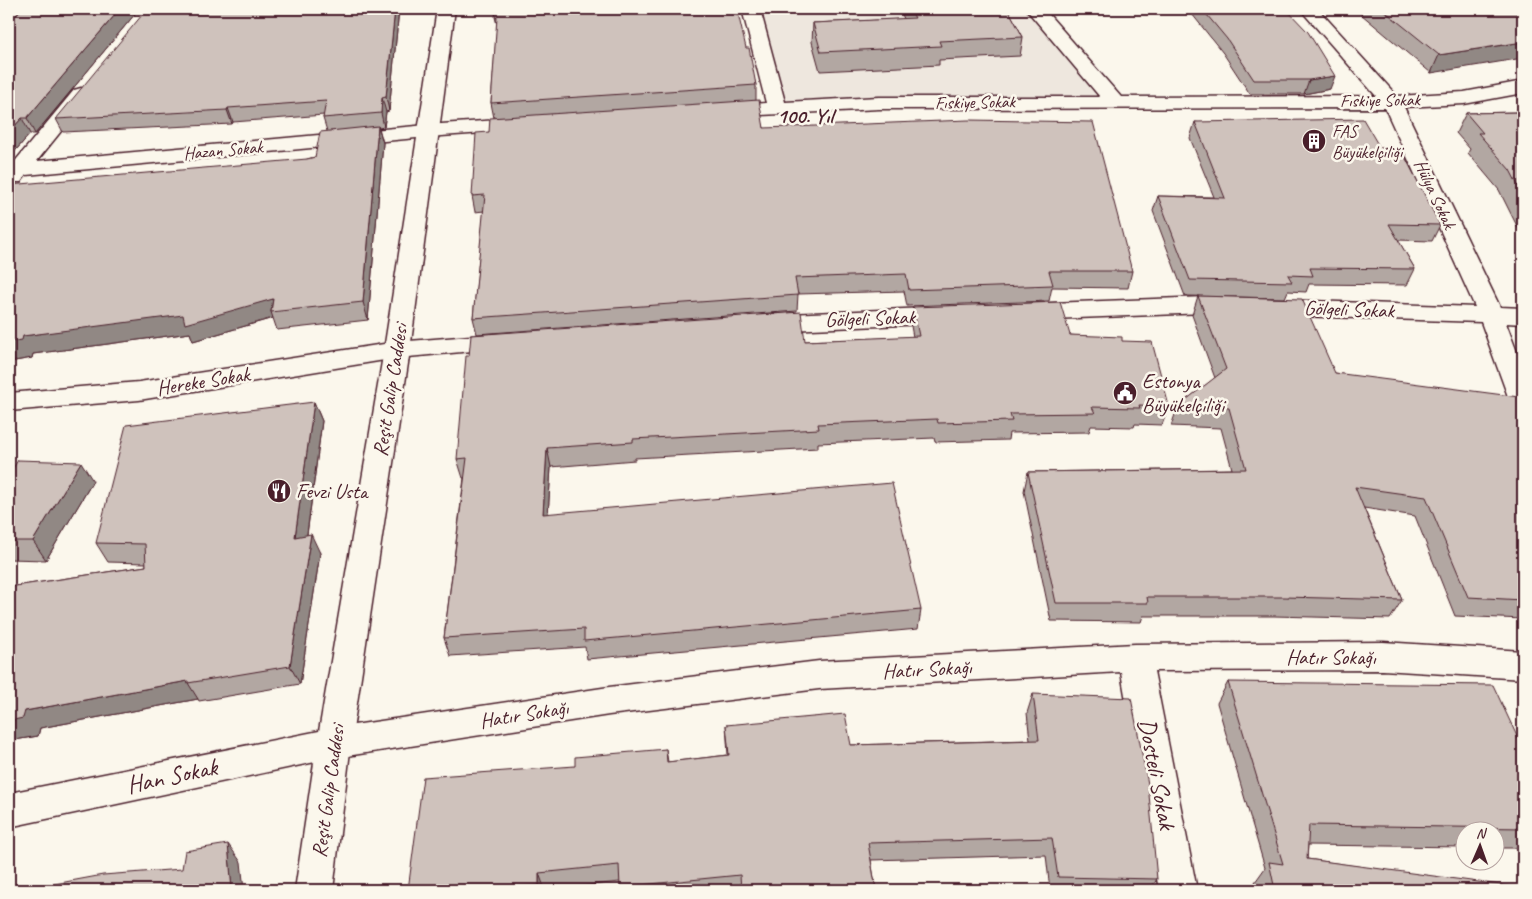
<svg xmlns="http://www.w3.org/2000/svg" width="1532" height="899" font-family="Caveat,sans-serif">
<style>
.built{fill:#eee7de}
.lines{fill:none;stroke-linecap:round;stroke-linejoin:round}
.street-casing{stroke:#4a1f2b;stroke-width:3}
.secondary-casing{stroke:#4a1f2b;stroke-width:3}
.street{fill:#fbf7ec;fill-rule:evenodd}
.secondary{fill:#fbf7ec;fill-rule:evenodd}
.wall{fill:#b2a7a2;stroke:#4a1f2b}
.shaded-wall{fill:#918884;stroke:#4a1f2b}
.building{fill:#cfc2bc;stroke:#4a1f2b}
.labels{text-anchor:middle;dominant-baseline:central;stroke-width:5;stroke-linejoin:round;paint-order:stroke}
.far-street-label{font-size:18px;fill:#4a1f2b;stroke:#fbf7ec}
.far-poi-label{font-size:18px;fill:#4a1f2b;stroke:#fbf7ec;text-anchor:start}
.far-district-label{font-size:21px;font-weight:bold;fill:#4a1f2b;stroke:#fbf7ec}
.street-label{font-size:21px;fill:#4a1f2b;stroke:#fbf7ec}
.poi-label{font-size:21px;fill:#4a1f2b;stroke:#fbf7ec;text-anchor:start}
.near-street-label{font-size:25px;fill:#4a1f2b;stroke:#fbf7ec}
</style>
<rect width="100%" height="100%" fill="#fbf7ec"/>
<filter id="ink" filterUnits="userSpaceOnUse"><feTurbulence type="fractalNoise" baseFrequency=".02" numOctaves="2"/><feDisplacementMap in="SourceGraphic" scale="10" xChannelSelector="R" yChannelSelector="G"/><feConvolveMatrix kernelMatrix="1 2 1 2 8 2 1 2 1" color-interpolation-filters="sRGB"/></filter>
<g filter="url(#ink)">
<!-- built -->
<path class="built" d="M 752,9 L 1035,9 L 1114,101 L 777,107 Z"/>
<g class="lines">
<!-- street casing -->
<g class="street-casing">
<g id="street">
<path d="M 742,9 L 760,9 L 785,102 L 879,97 L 1100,97 L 1026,9 L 1044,9 L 1121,97 L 1376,96 L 1300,9 L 1318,9 L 1397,96 L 1464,92 L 1523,81 L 1523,93 L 1464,104 L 1404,107 L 1500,307 L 1523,308 L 1523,324 L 1506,323 L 1523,368 L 1523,411 L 1514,408 L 1510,402 L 1481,322 L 1206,313 L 1025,320 L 1016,318 L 1013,312 L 1016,306 L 1025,304 L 1206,297 L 1475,307 L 1385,108 L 879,109 L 723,117 L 716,115 L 713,111 L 716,107 L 766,103 Z"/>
<path d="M 81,88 L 88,90 L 91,94 L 37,161 L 427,125 L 526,118 L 533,120 L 536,124 L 533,128 L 526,130 L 427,137 L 26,175 L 21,182 L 9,182 L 9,169 L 12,165 L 74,90 Z"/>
<path d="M 950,307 L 959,309 L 962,315 L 959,321 L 950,323 L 765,331 L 756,329 L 753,323 L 756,317 L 765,315 Z"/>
<path d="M 508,333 L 517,335 L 521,341 L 517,347 L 397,358 L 139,400 L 9,411 L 9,393 L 139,382 L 397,342 Z"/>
<path d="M 1383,642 L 1523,651 L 1523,679 L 1383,670 L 1154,671 L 1197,890 L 1159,890 L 1121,672 L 819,689 L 609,715 L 334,758 L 9,827 L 9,793 L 334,728 L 609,687 L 819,661 L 1135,644 Z"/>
</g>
</g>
<!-- secondary casing -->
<g class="secondary-casing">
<path id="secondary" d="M 437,9 L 455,9 L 410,350 L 351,743 L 333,890 L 295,890 L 317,743 L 384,350 Z"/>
</g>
<!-- street -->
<use href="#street" class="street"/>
<!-- secondary -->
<use href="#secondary" class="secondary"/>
</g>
<!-- wall -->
<g class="wall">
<path d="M 399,9 L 389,111 L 386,112 L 384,127 L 379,128 L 383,143 L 368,320 L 277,330 L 273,318 L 193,341 L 190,333 L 33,354 L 32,358 L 9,362 L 307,159 L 315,157 L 327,131 L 323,118 L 324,115 L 233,122 L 232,124 L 63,132 L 56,119 Z"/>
<path d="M 900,9 L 1008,9 L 1023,37 L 1020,56 L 939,60 L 939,65 L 820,71 L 812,42 L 813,23 L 904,19 Z"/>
<path d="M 1188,9 L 1286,9 L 1330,89 L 1304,94 L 1250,94 L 1223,53 Z"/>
<path d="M 1355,9 L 1523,9 L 1431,73 Z"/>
<path d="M 134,11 L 135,14 L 35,134 L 30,134 L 9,158 L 9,22 Z"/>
<path d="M 495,17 L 746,48 L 756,85 L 756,101 L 764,128 L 1132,271 L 1128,288 L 1052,287 L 1049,301 L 907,306 L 904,291 L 798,294 L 797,311 L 477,334 L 473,318 L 484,211 L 475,212 L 472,196 L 489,132 L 494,118 L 491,103 L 497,25 Z"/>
<path d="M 1518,107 L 1523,107 L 1523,238 L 1499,190 L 1468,153 L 1470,149 L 1456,133 L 1466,113 L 1516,112 Z"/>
<path d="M 1195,122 L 1380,148 L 1440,225 L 1432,241 L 1398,240 L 1415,269 L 1407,285 L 1309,284 L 1306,292 L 1288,291 L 1285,298 L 1185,296 L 1153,211 L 1158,196 L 1214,197 L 1190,138 Z"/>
<path d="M 1198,296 L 1335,373 L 1523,409 L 1523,619 L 1455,616 L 1415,516 L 1364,508 L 1402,600 L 1390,619 L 1274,616 L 1143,616 L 1141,622 L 1051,621 L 1024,491 L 1028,472 L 1232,469 L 1221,428 L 1171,426 L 1178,406 L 1215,378 L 1192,315 Z"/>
<path d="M 913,307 L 1070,335 L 1122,341 L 1169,406 L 1162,425 L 1135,424 L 1134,427 L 1091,426 L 1089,432 L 1009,433 L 1008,440 L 935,442 L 934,438 L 818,443 L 818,448 L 635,458 L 635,460 L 551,467 L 548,514 L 921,610 L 918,629 L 587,659 L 585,647 L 450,656 L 444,638 L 464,478 L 463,478 L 457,459 L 805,341 L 913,337 L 911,326 Z"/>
<path d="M 314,402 L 322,421 L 307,535 L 320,553 L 300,684 L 199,701 L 198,699 L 40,728 L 38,736 L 9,741 L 9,587 L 146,566 L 146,563 L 108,562 L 96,543 Z"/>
<path d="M 9,475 L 93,481 L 46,560 L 9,559 Z"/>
<path d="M 1228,682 L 1523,749 L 1523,848 L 1494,848 L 1494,832 L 1464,832 L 1464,847 L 1308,845 L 1307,859 L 1523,890 L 1257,890 L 1255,882 L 1265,868 L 1217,703 Z"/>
<path d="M 1033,694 L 1157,879 L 1150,890 L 1050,890 L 1046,855 L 871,860 L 876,890 L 620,890 L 620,882 L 545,890 L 408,890 L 575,766 L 666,749 L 668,762 L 728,755 L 726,725 L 851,745 L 1030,740 L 1027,713 Z"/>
</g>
<!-- shaded-wall -->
<g class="shaded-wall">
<path d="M 120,9 L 136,9 L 134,11 L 135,14 L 35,134 L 27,118 Z"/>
<path d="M 395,9 L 399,9 L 389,111 L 386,97 Z"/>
<path d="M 1523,42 L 1523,58 L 1431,73 L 1439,55 Z"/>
<path d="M 1335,76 L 1330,89 L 1304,94 L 1309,80 Z"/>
<path d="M 382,98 L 386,112 L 384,127 L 381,113 Z"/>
<path d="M 228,108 L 233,122 L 232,124 L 227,110 Z"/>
<path d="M 22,118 L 30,134 L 9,158 L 9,132 Z"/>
<path d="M 378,126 L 383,143 L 368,320 L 363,302 Z"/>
<path d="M 273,299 L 271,312 L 273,318 L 193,341 L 190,333 L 33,354 L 32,358 L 9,362 L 9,342 L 23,336 Z"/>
<path d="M 314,402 L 322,421 L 304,556 L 295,537 Z"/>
<path d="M 547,448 L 551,467 L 547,533 L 543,514 Z"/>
<path d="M 81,462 L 93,481 L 46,560 L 33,541 Z"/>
<path d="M 311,534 L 320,553 L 300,684 L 290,666 Z"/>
<path d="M 188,681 L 188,683 L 198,699 L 40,728 L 38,736 L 9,741 L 9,721 L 25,711 Z"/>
<path d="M 228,844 L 241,862 L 244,890 L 232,890 Z"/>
<path d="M 539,873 L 545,890 L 540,890 L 539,885 Z"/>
</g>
<!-- building -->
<g class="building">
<path d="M 22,9 L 120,9 L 27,118 L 22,118 L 9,132 L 9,22 Z"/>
<path d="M 147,9 L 395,9 L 386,97 L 382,98 L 381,113 L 323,118 L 326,101 L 228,108 L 227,110 L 56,119 Z"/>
<path d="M 496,9 L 737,9 L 746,48 L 749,48 L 756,85 L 491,103 L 497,17 L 495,17 Z"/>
<path d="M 910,9 L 1008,9 L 1023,37 L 939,41 L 941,46 L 821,52 L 813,23 L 915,18 Z"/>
<path d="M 1202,9 L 1286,9 L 1308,32 L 1335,76 L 1309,80 L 1254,80 L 1227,39 Z"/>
<path d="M 1382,9 L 1523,9 L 1523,42 L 1439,55 Z"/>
<path d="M 759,100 L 764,128 L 968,120 L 1093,122 L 1132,271 L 1049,271 L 1053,285 L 909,290 L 906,274 L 795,278 L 798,295 L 473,318 L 485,195 L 472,196 L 476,133 L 489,132 L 490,118 Z"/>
<path d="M 1518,107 L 1523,107 L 1523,195 L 1510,170 L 1478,133 L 1483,133 L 1466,113 L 1522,112 Z"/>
<path d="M 1363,119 L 1380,148 L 1401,149 L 1440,225 L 1389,224 L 1415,269 L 1310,268 L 1313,276 L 1288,275 L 1292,282 L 1190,280 L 1158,196 L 1225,198 L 1195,122 Z"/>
<path d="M 378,126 L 363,302 L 271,312 L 273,299 L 185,324 L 183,315 L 23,336 L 22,340 L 9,342 L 9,185 L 307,159 L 315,157 L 320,132 Z"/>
<path d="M 1198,296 L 1302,299 L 1335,373 L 1519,397 L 1523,409 L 1523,600 L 1468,597 L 1426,497 L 1355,487 L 1402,600 L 1284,597 L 1147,597 L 1148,603 L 1056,603 L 1028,472 L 1246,469 L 1229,408 L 1178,406 L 1226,369 Z"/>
<path d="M 1060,302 L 1070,335 L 1122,337 L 1122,341 L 1152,342 L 1169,406 L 1139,405 L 1140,408 L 1092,407 L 1095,413 L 1010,414 L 1012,421 L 938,423 L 937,419 L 818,424 L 819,429 L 633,439 L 633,442 L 547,448 L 543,514 L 892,483 L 921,610 L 584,641 L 584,629 L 444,638 L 467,458 L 457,459 L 466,356 L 469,356 L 471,335 L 801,312 L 805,341 L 919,336 L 913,307 Z"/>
<path d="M 314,402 L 295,537 L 311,534 L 290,666 L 188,683 L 188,681 L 25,711 L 23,718 L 9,721 L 9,587 L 146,566 L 145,544 L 96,543 L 126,425 Z"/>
<path d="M 18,460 L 81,462 L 33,541 L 9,541 L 9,475 Z"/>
<path d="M 1228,682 L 1493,685 L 1523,749 L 1523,828 L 1309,825 L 1307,859 L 1523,888 L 1523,890 L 1275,890 L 1269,862 L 1283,864 Z"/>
<path d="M 1033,694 L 1131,698 L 1148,784 L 1157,879 L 1058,877 L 1052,838 L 868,843 L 876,890 L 741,890 L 740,875 L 620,887 L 619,865 L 539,873 L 539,885 L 467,890 L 408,890 L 423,777 L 575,766 L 575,757 L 666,749 L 667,762 L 729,755 L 726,725 L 845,714 L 851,745 L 1039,740 Z"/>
<path d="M 228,844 L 232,890 L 22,890 L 103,875 L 182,869 L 185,851 Z"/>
</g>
</g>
<!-- icons -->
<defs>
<g id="building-disc" transform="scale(1.25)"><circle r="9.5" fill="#4a1f2b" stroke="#fbf7ec"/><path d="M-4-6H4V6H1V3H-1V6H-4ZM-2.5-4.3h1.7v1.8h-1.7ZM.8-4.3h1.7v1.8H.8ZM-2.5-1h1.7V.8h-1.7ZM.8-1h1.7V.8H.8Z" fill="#fff"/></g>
<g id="civic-disc" transform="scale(1.25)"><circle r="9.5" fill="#4a1f2b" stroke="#fbf7ec"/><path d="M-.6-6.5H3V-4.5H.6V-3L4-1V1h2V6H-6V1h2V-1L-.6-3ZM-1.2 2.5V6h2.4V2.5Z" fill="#fff"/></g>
<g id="restaurant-disc" transform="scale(1.25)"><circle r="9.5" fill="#4a1f2b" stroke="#fbf7ec"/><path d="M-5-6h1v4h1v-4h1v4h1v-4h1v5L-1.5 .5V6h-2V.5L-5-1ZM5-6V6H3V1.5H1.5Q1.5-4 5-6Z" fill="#fff"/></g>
</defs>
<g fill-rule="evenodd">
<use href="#building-disc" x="1314" y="141"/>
<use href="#civic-disc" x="1125" y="393"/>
<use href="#restaurant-disc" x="279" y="491"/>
</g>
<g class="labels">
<!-- far-street labels -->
<g class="far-street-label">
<text transform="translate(1380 100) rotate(-1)">Fıskiye Sokak</text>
<text transform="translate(975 102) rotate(-1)">Fıskiye Sokak</text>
<text transform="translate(223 150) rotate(-5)">Hazan Sokak</text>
<text transform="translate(1435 194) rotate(65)">Hülya Sokak</text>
</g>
<!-- far-poi labels -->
<g class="far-poi-label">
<text x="1332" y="131">FAS<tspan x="1332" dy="21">Büyükelçiliği</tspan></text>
</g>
<!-- far-district labels -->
<g class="far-district-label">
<text x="805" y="116">100. Yıl</text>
</g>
<!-- street labels -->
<g class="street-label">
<text transform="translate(1349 309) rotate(2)">Gölgeli Sokak</text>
<text transform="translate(870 318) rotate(-2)">Gölgeli Sokak</text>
<text transform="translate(203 381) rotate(-9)">Hereke Sokak</text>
<text transform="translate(390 390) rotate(-81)">Reşit Galip Caddesi</text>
<text x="1331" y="657">Hatır Sokağı</text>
<text transform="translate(927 669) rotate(-3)">Hatır Sokağı</text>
<text transform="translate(524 714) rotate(-9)">Hatır Sokağı</text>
<text transform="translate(328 791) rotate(-82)">Reşit Galip Caddesi</text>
</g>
<!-- poi labels -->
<g class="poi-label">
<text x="1142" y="381">Estonya<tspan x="1142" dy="24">Büyükelçiliği</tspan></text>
<text x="296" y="491">Fevzi Usta</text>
</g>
<!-- near-street labels -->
<g class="near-street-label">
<text transform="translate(1157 774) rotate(79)">Dosteli Sokak</text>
<text transform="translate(172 776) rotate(-12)">Han Sokak</text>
</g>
</g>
<!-- margin -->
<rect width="1532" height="899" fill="none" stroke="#fbf7ec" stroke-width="30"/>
<rect x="15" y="15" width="1502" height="869" fill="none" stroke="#4a1f2b" stroke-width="2" filter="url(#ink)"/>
<!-- north arrow -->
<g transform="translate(1480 846) rotate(2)"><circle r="24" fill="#fbf7ec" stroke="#b4a19f"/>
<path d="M0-4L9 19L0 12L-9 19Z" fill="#4a1f2b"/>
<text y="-8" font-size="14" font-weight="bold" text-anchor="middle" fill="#4a1f2b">N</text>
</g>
</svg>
